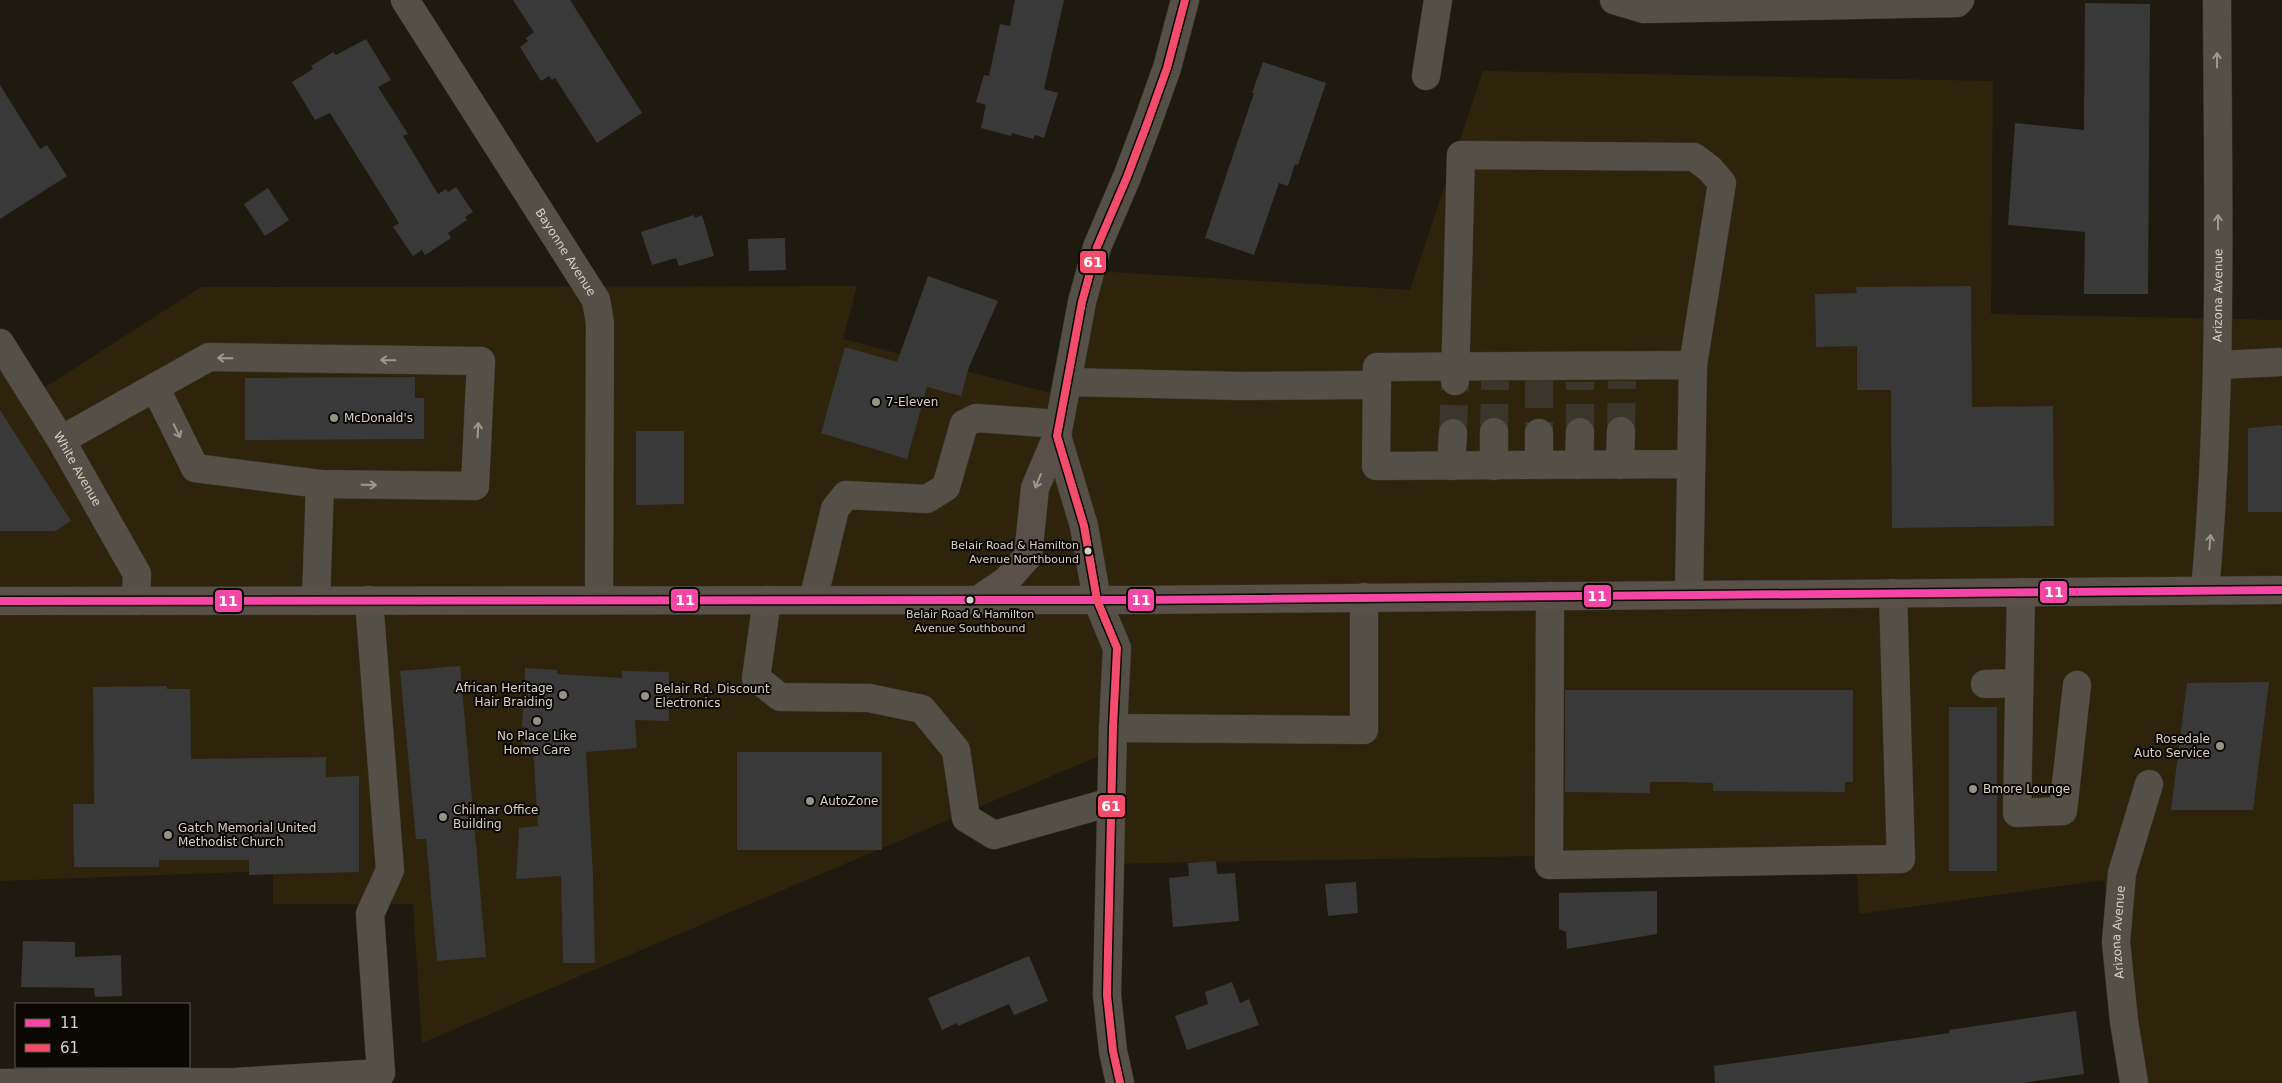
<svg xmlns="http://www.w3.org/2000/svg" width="2282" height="1083" font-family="'DejaVu Sans',sans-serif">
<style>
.built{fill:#2d240b}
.building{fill:#3a3939}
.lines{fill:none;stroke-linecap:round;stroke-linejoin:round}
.minor-tunnel{stroke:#3a362b;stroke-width:28;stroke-dasharray:28 14;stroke-linecap:butt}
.minor-casing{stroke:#39372f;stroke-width:29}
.major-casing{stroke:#39372f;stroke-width:29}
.minor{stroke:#545048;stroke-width:28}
.major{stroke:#585049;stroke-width:28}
.bus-1-casing{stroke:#0b0803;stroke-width:11}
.bus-2-casing{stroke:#0b0803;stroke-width:11}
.bus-1{stroke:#f346a5;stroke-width:8}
.bus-2{stroke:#f44d6c;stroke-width:8}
.oneway{stroke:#9c988d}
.oneway2{stroke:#9d988e}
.poi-dot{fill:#969286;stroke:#0b0803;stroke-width:2}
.bus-dot{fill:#d6d2c6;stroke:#0b0803;stroke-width:2}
.labels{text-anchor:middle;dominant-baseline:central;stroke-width:4;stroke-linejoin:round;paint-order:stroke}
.bus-label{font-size:11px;fill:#d6d2c6;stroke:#0b0803;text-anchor:end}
.street-label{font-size:12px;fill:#d6d2c6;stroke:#0b0803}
.poi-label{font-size:12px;fill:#d6d2c6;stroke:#0b0803;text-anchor:start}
.line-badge{stroke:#0b0803;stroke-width:2}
.badge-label{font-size:14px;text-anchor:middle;font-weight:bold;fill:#fff}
</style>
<rect width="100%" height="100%" fill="#1e1a10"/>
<!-- built -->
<path class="built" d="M 1483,71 L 1993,81 L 1991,314 L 2282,320 L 2282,1083 L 2128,1083 L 2104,880 L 1859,914 L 1856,850 L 1104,864 L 1111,751 L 422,1043 L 413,904 L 273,904 L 273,871 L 0,881 L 0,343 L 33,395 L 201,287 L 857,286 L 843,339 L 1062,396 L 1095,271 L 1410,290 Z"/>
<!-- building -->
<g class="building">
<path d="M 513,0 L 570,0 L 642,113 L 597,143 L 555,78 L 552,80 L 549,76 L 541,81 L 520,47 L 528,41 L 526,38 L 534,32 Z"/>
<path d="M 1015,0 L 1064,0 L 1044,89 L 1058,93 L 1044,138 L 1035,135 L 1033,139 L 1012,133 L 1011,136 L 981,128 L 986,105 L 976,102 L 984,75 L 989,76 L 1000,24 L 1010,26 Z"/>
<path d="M 2085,3 L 2150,4 L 2148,294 L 2084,294 L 2085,232 L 2008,225 L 2015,123 L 2084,130 Z"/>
<path d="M 366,39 L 391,80 L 378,87 L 408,134 L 403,136 L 438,194 L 446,189 L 448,192 L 456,187 L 473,212 L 465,217 L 467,220 L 448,233 L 451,238 L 425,255 L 422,250 L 413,256 L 393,227 L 399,223 L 330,113 L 315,120 L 292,82 L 313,69 L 311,66 L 333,52 L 336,55 Z"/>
<path d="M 1263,62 L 1326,83 L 1298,165 L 1295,164 L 1288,186 L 1279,183 L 1254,255 L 1205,238 L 1254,93 L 1252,93 Z"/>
<path d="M 0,85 L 40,149 L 47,145 L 67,176 L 0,219 Z"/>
<path d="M 268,188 L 289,220 L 265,236 L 244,204 Z"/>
<path d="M 694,215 L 695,218 L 702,215 L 714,256 L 679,266 L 676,258 L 652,265 L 641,232 Z"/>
<path d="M 785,238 L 786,270 L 749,271 L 748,239 Z"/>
<path d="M 928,276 L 998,301 L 969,367 L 961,396 L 927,387 L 907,459 L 821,433 L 845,347 L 897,362 Z"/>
<path d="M 1971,286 L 1972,407 L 2053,406 L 2054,526 L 1892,528 L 1891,390 L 1857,390 L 1857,346 L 1816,347 L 1815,294 L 1857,293 L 1856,287 Z"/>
<path d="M 415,377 L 415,398 L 424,398 L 424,439 L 245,440 L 245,378 Z"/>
<path d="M 0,410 L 71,521 L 55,531 L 0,531 Z"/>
<path d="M 2282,425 L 2282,512 L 2248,512 L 2248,428 Z"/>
<path d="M 636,431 L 684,431 L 684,504 L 636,505 Z"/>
<path d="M 460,666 L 486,957 L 437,961 L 426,839 L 416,839 L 400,671 Z"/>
<path d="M 525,668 L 557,670 L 557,674 L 622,678 L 622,671 L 669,672 L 669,721 L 635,720 L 637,748 L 586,752 L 593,875 L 595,963 L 563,963 L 561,876 L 516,879 L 519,828 L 538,826 L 533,747 L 523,746 L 524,727 L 522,727 Z"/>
<path d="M 2269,682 L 2253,810 L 2171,810 L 2187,683 Z"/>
<path d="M 167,686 L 167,689 L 190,689 L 191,759 L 326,757 L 326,777 L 359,776 L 359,872 L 249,875 L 249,860 L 159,860 L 159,867 L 74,867 L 73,804 L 94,804 L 93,687 Z"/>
<path d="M 1565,690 L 1853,690 L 1853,782 L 1845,782 L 1845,792 L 1713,791 L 1713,783 L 1680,782 L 1650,782 L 1650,793 L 1565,792 Z"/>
<rect x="1949" y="707" width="48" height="164"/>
<rect x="737" y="752" width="145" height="98"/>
<path d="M 1216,861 L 1217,874 L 1235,873 L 1239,921 L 1173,927 L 1169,878 L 1189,876 L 1188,863 Z"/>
<path d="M 1356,882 L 1358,913 L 1328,916 L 1325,884 Z"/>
<path d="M 1657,891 L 1657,934 L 1567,949 L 1566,932 L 1559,929 L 1559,893 Z"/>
<path d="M 23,941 L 75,942 L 75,957 L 121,955 L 122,996 L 95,997 L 94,988 L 21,987 Z"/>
<path d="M 1029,956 L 1048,1001 L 1014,1015 L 1009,1004 L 958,1026 L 957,1023 L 942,1030 L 928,998 Z"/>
<path d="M 1232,982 L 1240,1003 L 1249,999 L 1259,1025 L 1187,1050 L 1175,1016 L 1208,1004 L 1205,992 Z"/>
<path d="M 2076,1011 L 2084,1074 L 2022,1083 L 1715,1083 L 1714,1066 L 1950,1033 L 1949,1030 Z"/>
</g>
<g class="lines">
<!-- minor-tunnel -->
<g class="minor-tunnel">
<path d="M 1539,380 L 1539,433"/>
<path d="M 1621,431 L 1622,381"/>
<path d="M 1494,432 L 1495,381"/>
<path d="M 1580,432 L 1580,382"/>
<path d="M 1453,433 L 1455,381"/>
</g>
<!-- minor casing -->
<g class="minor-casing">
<g id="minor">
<path id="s1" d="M 405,0 L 596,300 L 600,323 L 599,600"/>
<path d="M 1614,0 L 1644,9 L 1957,3 L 1960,0"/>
<path d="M 1426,76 L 1438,0"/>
<path id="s2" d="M 0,343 L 61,440 L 137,574 L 136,601"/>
<path d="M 2219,365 L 2282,362"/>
<path d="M 1455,381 L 1461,155 L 1694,157 L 1710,169 L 1722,183 L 1693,365"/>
<path d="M 1067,382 L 1240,386 L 1377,385"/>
<path d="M 1494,432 L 1494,466"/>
<path d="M 61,440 L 209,357 L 481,361 L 475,486 L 320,484 L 195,468 L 155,387"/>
<path d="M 1539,465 L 1539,433"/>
<path d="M 1579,465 L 1580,432"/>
<path d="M 1620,465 L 1621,431"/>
<path d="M 1451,466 L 1453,433"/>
<path id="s3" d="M 2205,590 C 2223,394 2218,197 2217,0"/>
<path d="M 2021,592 L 2017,813 L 2063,811 L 2077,685"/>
<path d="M 1689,595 L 1693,365 L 1377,367 L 1376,466 L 1691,464"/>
<path d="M 1550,596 L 1549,865 L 1901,859 L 1893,593"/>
<path d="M 767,600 L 756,678 L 780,697 L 869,698 L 922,709 L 956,750 L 966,818 L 994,835 L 1111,802"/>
<path d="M 813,600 L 835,509 L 846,495 L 927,499 L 946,487 L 964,424 L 976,418 L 1059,424"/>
<path d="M 316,601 L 320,484"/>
<path d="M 1985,684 L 2019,683"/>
<path d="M 1113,728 L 1364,730 L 1364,597"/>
<path d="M 0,1083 L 236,1082 L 381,1073 L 370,914 L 390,870 L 369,600"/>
<path d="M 1120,1083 L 1113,1051 L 1107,995 L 1113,728 L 1117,648 L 1097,600 L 1084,526 L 1057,436 L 1082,302 L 1097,247 L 1127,177 L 1147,124 L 1167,68 L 1185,0"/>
<path id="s4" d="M 2134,1083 L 2124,1021 L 2116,942 L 2122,873 L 2149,784"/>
</g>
</g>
<!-- major casing -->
<g class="major-casing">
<g id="major">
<path d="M 978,600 L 1007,580 L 1028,556 L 1035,488 L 1057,436"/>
<path d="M 0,601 L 1134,600 L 2282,590"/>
</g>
</g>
<!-- minor -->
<use href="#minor" class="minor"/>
<!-- major -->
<use href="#major" class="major"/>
<!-- bus-1 casing -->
<g class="bus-1-casing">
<path id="bus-1" d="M 0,601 L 1134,600 L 2282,590"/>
</g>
<!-- bus-2 casing -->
<g class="bus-2-casing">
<path id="bus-2" d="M 1120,1083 L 1113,1051 L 1107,995 L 1113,728 L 1117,648 L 1097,600 L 1084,526 L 1057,436 L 1082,302 L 1097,247 L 1127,177 L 1147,124 L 1167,68 L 1185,0"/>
</g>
<!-- bus-1 -->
<use href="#bus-1" class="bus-1"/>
<!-- bus-2 -->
<use href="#bus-2" class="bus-2"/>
</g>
<!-- one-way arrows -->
<defs><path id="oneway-shaft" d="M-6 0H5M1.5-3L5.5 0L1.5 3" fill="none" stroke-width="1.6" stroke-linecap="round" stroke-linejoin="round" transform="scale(1.25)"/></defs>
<g class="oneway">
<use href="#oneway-shaft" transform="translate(2217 60) rotate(-90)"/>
<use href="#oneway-shaft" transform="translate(2218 222) rotate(-90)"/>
<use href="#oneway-shaft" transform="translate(225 358) rotate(-179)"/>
<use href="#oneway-shaft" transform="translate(388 360) rotate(-179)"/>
<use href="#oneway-shaft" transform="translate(478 430) rotate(-87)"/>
<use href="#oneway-shaft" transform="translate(177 431) rotate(64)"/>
<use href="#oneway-shaft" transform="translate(369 485) rotate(1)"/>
<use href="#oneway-shaft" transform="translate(2210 542) rotate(-85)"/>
</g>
<use class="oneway2" href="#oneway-shaft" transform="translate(1038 481) rotate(112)"/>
<!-- markers -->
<g class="poi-dot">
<circle cx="876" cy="402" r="5"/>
<circle cx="334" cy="418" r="5"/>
<circle cx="563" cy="695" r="5"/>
<circle cx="645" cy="696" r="5"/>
<circle cx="537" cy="721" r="5"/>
<circle cx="2220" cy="746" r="5"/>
<circle cx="1973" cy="789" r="5"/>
<circle cx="810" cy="801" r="5"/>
<circle cx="443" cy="817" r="5"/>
<circle cx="168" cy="835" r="5"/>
</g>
<g class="bus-dot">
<circle cx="1088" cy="551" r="4.5"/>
<circle cx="970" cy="600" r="4.5"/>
</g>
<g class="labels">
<!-- bus labels -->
<g class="bus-label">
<text x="1079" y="545">Belair Road &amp; Hamilton<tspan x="1079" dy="14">Avenue Northbound</tspan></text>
<text x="970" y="614" text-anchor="middle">Belair Road &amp; Hamilton<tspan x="970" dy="14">Avenue Southbound</tspan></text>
</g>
<!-- street labels -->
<g class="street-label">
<text stroke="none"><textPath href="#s1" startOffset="299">Bayonne Avenue</textPath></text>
<text stroke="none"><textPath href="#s3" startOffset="295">Arizona Avenue</textPath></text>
<text stroke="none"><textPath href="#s2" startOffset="148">White Avenue</textPath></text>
<text stroke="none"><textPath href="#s4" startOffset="152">Arizona Avenue</textPath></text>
</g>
<!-- poi labels -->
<g class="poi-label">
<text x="886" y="402">7-Eleven</text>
<text x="344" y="418">McDonald's</text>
<text x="553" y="688" text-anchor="end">African Heritage<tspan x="553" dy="14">Hair Braiding</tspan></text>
<text x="655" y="689">Belair Rd. Discount<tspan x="655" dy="14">Electronics</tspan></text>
<text x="537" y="736" text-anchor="middle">No Place Like<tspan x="537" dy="14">Home Care</tspan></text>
<text x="2210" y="739" text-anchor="end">Rosedale<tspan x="2210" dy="14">Auto Service</tspan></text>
<text x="1983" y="789">Bmore Lounge</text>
<text x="820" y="801">AutoZone</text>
<text x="453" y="810">Chilmar Office<tspan x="453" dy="14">Building</tspan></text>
<text x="178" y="828">Gatch Memorial United<tspan x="178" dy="14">Methodist Church</tspan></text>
</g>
</g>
<g class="line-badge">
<rect x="1079" y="250" width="28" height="24" rx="5" fill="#f44d6c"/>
<rect x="2039" y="580" width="29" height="24" rx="5" fill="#f346a5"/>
<rect x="1583" y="584" width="29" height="24" rx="5" fill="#f346a5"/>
<rect x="1127" y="588" width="28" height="24" rx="5" fill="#f346a5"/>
<rect x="670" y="588" width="29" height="24" rx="5" fill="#f346a5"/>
<rect x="214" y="589" width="29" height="24" rx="5" fill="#f346a5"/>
<rect x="1097" y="794" width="29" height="24" rx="5" fill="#f44d6c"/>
</g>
<g class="badge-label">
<text x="1093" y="267">61</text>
<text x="2054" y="597">11</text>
<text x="1597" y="601">11</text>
<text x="1141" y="605">11</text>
<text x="685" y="605">11</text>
<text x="228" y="606">11</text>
<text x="1111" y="811">61</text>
</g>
<!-- legend -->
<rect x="15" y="1003" width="175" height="65" fill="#0b0803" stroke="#5c5951"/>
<rect x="25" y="1019" width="25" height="8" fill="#f346a5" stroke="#5c5951"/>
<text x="60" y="1028" font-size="15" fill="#d6d2c6">11</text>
<rect x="25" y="1044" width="25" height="8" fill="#f44d6c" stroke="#5c5951"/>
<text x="60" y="1053" font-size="15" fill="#d6d2c6">61</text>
</svg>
